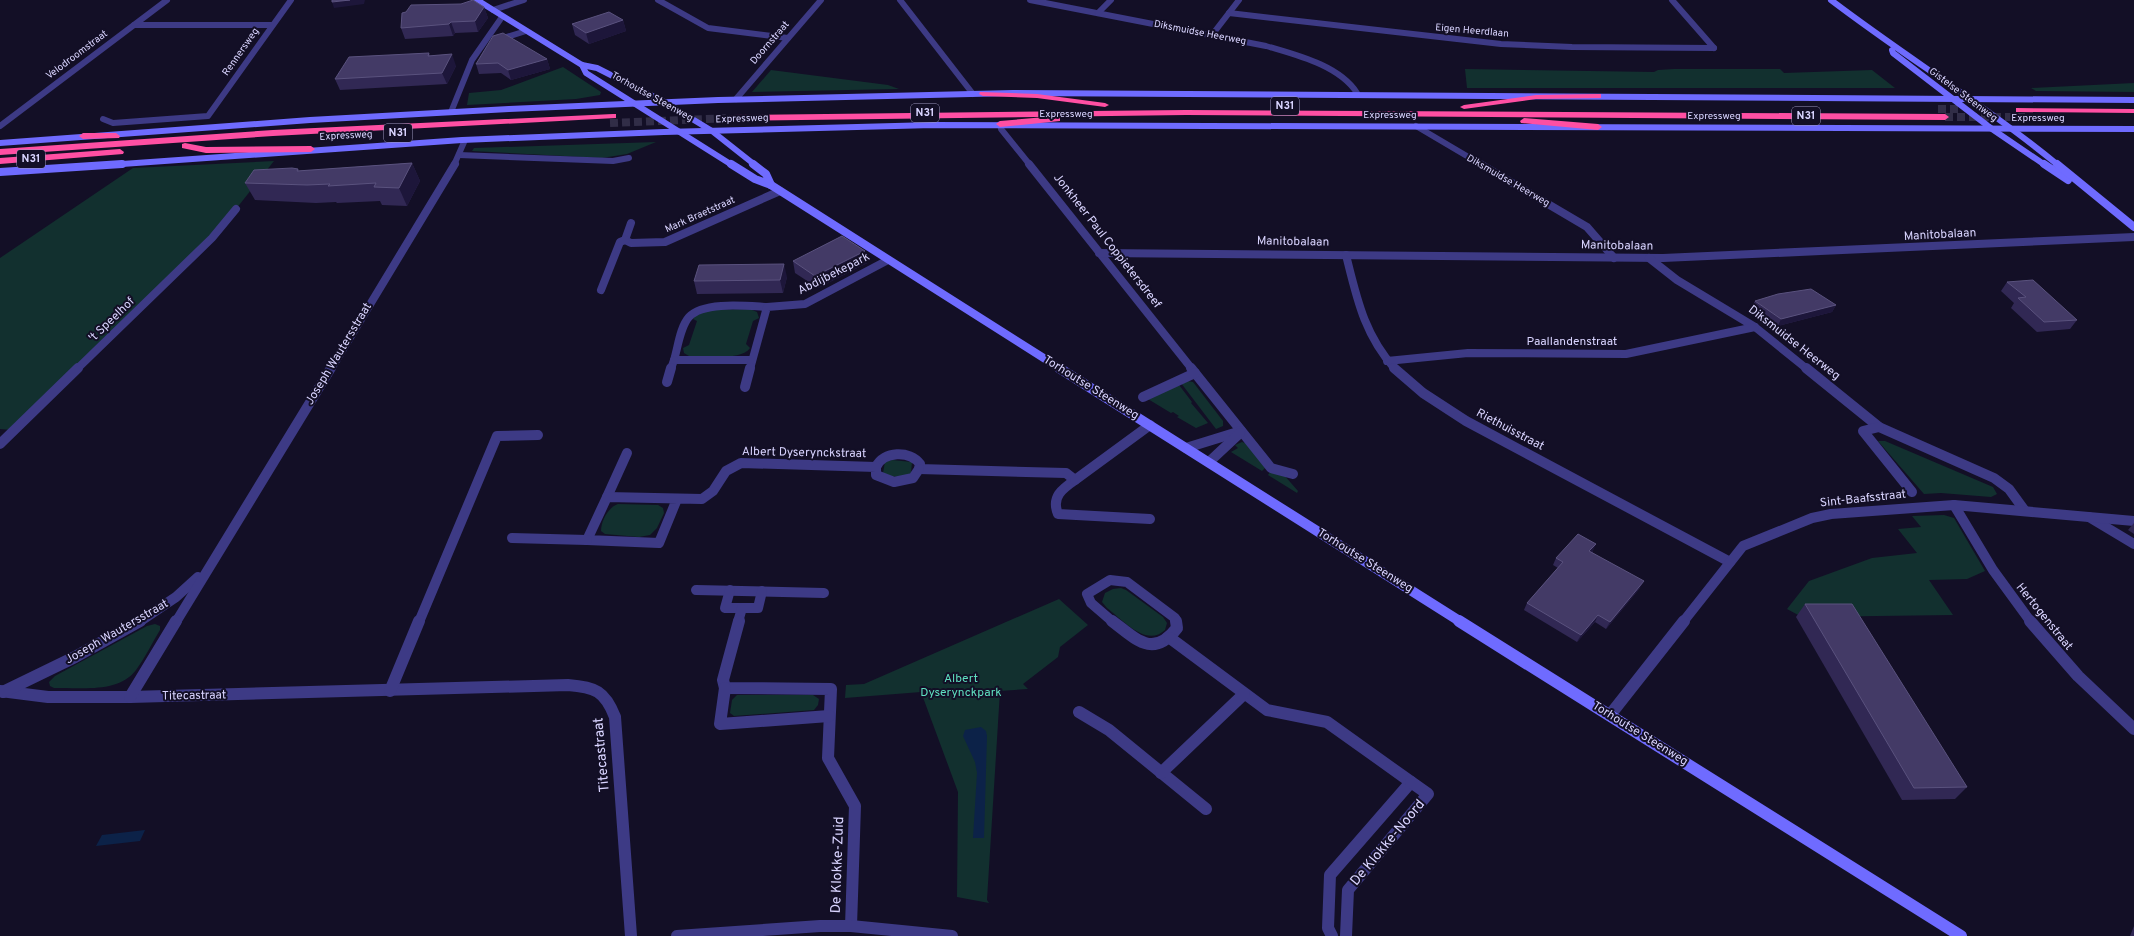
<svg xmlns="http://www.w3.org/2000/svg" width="2134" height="936" font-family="Overpass,sans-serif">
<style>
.green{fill:#12302f}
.water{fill:#0c2248}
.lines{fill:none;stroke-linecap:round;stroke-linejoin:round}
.highway-tunnel{stroke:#312d47;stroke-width:8;stroke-dasharray:8 4;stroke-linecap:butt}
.street-far3{stroke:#3d3a85;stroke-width:6}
.street-far2{stroke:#3d3a85;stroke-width:8}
.street-far1{stroke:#3d3a85;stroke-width:10}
.street{stroke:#3d3a85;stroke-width:12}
.secondary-far3{stroke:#6f6bff;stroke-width:6}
.secondary-far2{stroke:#6f6bff;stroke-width:8}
.secondary-far1{stroke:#6f6bff;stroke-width:10}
.secondary{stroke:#6f6bff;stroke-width:12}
.highway{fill:#ff4fa3;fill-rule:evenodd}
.wall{fill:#312854}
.shaded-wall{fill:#1d163a}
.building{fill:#433a66;stroke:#5a527e}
.labels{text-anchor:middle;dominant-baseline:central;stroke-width:4;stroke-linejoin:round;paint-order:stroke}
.far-street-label{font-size:10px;fill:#d9d4ff;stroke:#130f26}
.shield{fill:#130f26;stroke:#9e99be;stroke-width:1}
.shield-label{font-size:11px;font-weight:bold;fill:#d9d4ff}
.street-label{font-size:12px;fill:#d9d4ff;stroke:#130f26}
.park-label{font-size:12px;fill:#5fe0c0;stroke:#130f26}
.near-street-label{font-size:14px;fill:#d9d4ff;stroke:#130f26}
</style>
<rect width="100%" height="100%" fill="#130f26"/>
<!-- green -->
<g class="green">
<path d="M 563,67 L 601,92 L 600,95 L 576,99 L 467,105 L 469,93 L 501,90 Z"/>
<path d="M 1465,69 L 1654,72 L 1658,70 L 1674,69 L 1780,69 L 1784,73 L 1872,70 L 1895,88 L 1467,88 Z"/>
<path d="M 771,70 L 888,85 L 899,89 L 752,92 Z"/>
<path d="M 2134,83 L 2134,92 L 2036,91 L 2031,88 Z"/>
<path d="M 656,142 L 627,154 L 602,158 L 472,151 L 474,148 Z"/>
<path d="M 274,161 L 236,209 L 207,240 L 12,430 L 0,429 L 0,258 L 133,168 Z"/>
<path d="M 750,309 L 757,312 L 759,318 L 753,321 L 746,344 L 750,348 C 742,361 703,356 689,356 L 684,353 L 683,348 L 689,345 L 697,321 L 693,319 L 695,316 L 709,310 Z"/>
<path d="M 1187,381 L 1193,382 L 1223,421 L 1223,426 L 1216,429 L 1181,383 Z"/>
<path d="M 1179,385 L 1192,402 L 1191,403 L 1208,423 L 1196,428 L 1177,417 L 1179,416 L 1173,412 L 1171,413 L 1148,399 Z"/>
<path d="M 1878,441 L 1885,441 L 1993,487 L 1997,494 L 1991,497 L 1941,493 L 1924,494 Z"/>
<path d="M 1242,442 L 1245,443 L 1266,467 L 1262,471 L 1231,452 L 1238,448 L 1235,445 Z"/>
<path d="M 892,460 L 912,462 L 911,473 C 904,478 890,478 883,473 L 885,462 Z"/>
<path d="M 1270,472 L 1284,475 L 1298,491 L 1297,493 L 1268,475 Z"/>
<path d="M 618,504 L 658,505 L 663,508 L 664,513 L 657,528 L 650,535 L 639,537 L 605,534 L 601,531 C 601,520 609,507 618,504 Z"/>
<path d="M 1944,515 L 1954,518 L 1985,571 L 1967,579 L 1929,580 L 1953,615 L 1802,617 L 1787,609 L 1809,581 L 1872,558 L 1917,553 L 1898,529 L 1921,527 L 1912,516 Z"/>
<path d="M 1121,588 L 1126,590 L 1163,617 L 1167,623 L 1165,630 C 1146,648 1122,619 1107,608 L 1102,602 L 1105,593 L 1113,589 Z"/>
<path d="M 1059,599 L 1088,625 L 1060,647 L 1058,657 L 1023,684 L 1028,689 L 1000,691 L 987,900 L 989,903 L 957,897 L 958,792 L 921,692 L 845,698 L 846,685 L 864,684 Z"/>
<path d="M 155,624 L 160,626 L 160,630 C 152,643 145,658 136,670 C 118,694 81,687 54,688 L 50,686 L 49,682 L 55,676 L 147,626 Z"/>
<path d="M 737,695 L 813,695 L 819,699 L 818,705 L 814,710 L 734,716 L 730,713 L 732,700 Z"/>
</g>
<!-- water -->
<g class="water">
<path d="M 981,727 L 986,731 L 987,736 L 984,838 L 973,838 L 977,773 L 975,762 L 963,736 L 965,730 Z"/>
<path d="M 145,830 L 140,841 L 96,846 L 102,835 Z"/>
</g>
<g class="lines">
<!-- highway-tunnel -->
<g class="highway-tunnel">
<path d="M 1938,109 L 1958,109"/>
<path d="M 1945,117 L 2028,117"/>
<path d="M 610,123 L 730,118"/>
</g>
<!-- street-far3 -->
<g class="street-far3">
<path d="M 658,0 L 708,28 L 788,38"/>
<path d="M 900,0 L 973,94"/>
<path d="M 1030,0 L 1266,46 C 1296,55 1339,65 1357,93"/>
<path d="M 1672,0 L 1714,48"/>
<path d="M 493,10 L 524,0"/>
<path d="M 1098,13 L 1111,0"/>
<path d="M 1229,13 L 1501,44 L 1572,47 L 1714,48"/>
<path d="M 134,25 L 272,25"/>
<path d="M 1212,35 L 1239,0"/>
<path d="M 497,40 L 526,31"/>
<path d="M 736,99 L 821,0"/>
<path d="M 451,112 L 472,60 L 502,17"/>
<path d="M 103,119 L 113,123 L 208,116 L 291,0"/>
<path d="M 1000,124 L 1001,129 L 1030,165"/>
<path d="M 0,126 L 167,0"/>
<path d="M 1416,126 L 1482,165"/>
<path d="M 459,155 L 613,161 L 629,158"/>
<path d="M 454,165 L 465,140"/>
</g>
<!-- street-far2 -->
<g class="street-far2">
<path d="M 1029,164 L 1192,369"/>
<path d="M 1480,164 L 1587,227 L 1614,258"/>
<path d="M 631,223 L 625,240 L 631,243 L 665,242 L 780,191"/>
<path d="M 1099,253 L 1663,258 L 2134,237"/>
<path d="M 1346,255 C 1357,299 1364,334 1395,369"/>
<path d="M 1649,258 L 1677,280 L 1755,327 L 1807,369"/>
<path d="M 601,290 L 620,242 L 625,240"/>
<path d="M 752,360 L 674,360 C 678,347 680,327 689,317 C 703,301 748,306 767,307"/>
<path d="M 1387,361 L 1468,353 L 1626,354 L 1755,327"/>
<path d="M 77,369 L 212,238 L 236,209"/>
<path d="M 331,369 L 455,164"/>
<path d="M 671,369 L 674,360"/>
<path d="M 750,369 L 767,307 L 805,304 L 888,260"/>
</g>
<!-- street-far1 -->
<g class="street-far1">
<path d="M 1191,368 L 1271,468 L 1293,474"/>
<path d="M 1394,368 L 1423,393 L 1466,421 L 1730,562"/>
<path d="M 1806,368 L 1879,427 L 1994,478 L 2009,489 L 2025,511"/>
<path d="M 667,382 L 671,368"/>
<path d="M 745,387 L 750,368"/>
<path d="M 1143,397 L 1195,373"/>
<path d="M 1879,427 L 1863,431 L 1912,492"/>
<path d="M 0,444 L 78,368"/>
<path d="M 1186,448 L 1241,431"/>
<path d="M 1209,462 L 1240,433"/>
<path d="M 876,467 C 883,451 910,450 920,464 L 919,469 L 1066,473 L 1075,480 C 1062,489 1051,497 1058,514 L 1150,519"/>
<path d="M 1075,480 L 1150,425"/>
<path d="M 607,497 L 627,453"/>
<path d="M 677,499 L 659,543 L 587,540 L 607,497 L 702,499 L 713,491 L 726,471 L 741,463 L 876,467 L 876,475 L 894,482 L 913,478 L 919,469"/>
<path d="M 1954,505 L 1993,570 L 2031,622"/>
<path d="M 2089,517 L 2134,544"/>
<path d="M 512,538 L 587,540"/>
<path d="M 696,590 L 824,593"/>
<path d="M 730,590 L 725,608 L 742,608"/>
<path d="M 139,622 L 176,597 L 198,577"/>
<path d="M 176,622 L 331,368"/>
<path d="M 419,622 L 497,436 L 538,435"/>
<path d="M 738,622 L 742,608 L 758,608 L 762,591"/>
<path d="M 1113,622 L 1091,603 L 1087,594 L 1110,580 L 1127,582 L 1175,618 L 1176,622"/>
<path d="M 1683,622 L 1743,546 L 1812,518 L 1831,514 L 1954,505 L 2134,521"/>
</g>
<!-- street -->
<g class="street">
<path d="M 739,621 L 723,680 L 725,688 L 831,689 L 828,758 L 855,806 L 851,926"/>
<path d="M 1112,621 C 1136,639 1153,659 1177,628 L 1176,621"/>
<path d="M 2030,621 L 2078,676 L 2134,729"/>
<path d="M 1170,638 L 1267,710 L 1327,722 L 1411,782 L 1330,875 L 1328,928 L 1332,936"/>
<path d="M 725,688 L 720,724 L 829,716"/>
<path d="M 0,691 L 48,697 L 130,697 L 568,685 C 595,687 605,691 615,717 L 631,936"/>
<path d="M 390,691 L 419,621"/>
<path d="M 3,692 L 75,657 L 140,621"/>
<path d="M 130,697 L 176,621"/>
<path d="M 1079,712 L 1109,730 L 1206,809"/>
<path d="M 1610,715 L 1684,621"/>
<path d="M 1161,773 L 1244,694"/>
<path d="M 677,936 L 820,926 L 851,926 L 952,936"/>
<path d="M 1346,936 L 1348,890 L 1428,794 L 1411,782"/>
</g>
<!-- secondary-far3 -->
<g class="secondary-far3">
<path d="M 477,0 L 582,65 L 597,68 L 666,103 L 712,131 L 755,165"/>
<path d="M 1831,0 C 1906,57 1986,106 2058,165"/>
<path d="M 1892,50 L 1893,53 L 1992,129 L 2045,165"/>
<path d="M 582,65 L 586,73 L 732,165"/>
<path d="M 0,143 L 310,120 L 509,109 L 718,100 L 1013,93 L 2134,100"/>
<path d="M 108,165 L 462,140 L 664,132 L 933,125 L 2134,129"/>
</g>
<!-- secondary-far2 -->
<g class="secondary-far2">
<path d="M 731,164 L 755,179 L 771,185 L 1061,369"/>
<path d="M 753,164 L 766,174 L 771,185"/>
<path d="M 2044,164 L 2068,180"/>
<path d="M 2057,164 L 2134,227"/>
<path d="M 0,172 L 122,164"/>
</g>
<!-- secondary-far1 -->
<path class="secondary-far1" d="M 1059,368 L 1461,622"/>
<!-- secondary -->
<path class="secondary" d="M 1459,621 L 1961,936"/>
<!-- highway -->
<g class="highway">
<path d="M 980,92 L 1037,94 L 1105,103 L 1109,105 L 1105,107 L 1037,98 L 983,96 L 979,94 Z"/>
<path d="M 1598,94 L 1601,94 L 1601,98 L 1536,99 L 1464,109 L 1460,107 L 1464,105 L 1536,95 Z"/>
<path d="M 2016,108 L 2134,109 L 2134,113 L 2019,112 L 2016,112 Z"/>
<path d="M 1186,110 L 1945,114 L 1949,117 L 1945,120 L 1186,115 L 730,121 L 726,118 L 730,115 Z"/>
<path d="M 613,114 L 616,114 L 616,118 L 273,136 L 0,155 L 0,149 L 273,130 Z"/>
<path d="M 1057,116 L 1060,117 L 1060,121 L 1000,127 L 996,124 L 1000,121 Z"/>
<path d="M 1524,118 L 1598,124 L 1602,127 L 1598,130 L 1521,123 L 1520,121 Z"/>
<path d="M 116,133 L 120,136 L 119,138 L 83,139 L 79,136 L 83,133 Z"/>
<path d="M 185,143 L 206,147 L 311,146 L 315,149 L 311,152 L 206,153 L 182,148 L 182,144 Z"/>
<path d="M 120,149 L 124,152 L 123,154 L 0,164 L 0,158 Z"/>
</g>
</g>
<!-- wall -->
<g class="wall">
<path d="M 484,7 L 488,18 L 478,32 L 455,33 L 453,36 L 405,39 L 401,28 Z"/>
<path d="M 623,20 L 626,31 L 589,44 L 575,35 L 572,24 Z"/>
<path d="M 429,53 L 430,56 L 456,66 L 447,84 L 340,90 L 335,79 Z"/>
<path d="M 547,59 L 550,69 L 511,80 L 501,73 L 479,74 L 476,64 Z"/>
<path d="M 412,163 L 420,181 L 407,206 L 382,205 L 380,201 L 337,203 L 336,202 L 316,203 L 255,200 L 245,183 L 298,169 L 299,171 Z"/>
<path d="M 793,261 L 867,263 L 818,288 L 795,273 Z"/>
<path d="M 787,277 L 783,293 L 697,294 L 694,281 Z"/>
<path d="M 2007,282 L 2077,320 L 2070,329 L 2037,332 L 2011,308 L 2014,303 L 2001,291 Z"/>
<path d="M 1755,301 L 1836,305 L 1832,312 L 1778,326 L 1751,307 Z"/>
<path d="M 2134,523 L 2134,534 L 2128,530 Z"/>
<path d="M 1593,551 L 1592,552 L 1640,588 L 1606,629 L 1595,622 L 1577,642 L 1524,610 L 1527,603 L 1558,568 L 1553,565 L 1556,558 Z"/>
<path d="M 1805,604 L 1967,787 L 1955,799 L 1902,800 L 1796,617 Z"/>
<path d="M 2134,926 L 2134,936 L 2130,936 Z"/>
</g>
<!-- shaded-wall -->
<g class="shaded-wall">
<path d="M 350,0 L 365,0 L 364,4 L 334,8 L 332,2 Z"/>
<path d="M 484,7 L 488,18 L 478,32 L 475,21 Z"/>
<path d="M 623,20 L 626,31 L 589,44 L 586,33 Z"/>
<path d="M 451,22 L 455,33 L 453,36 L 449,24 Z"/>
<path d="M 452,54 L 456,66 L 447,84 L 442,73 Z"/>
<path d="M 547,59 L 550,69 L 511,80 L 508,70 Z"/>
<path d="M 412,163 L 420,181 L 407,206 L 399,188 Z"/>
<path d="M 865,251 L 867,263 L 818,288 L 815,276 Z"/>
<path d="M 784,264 L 787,277 L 783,293 L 780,280 Z"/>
<path d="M 1836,305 L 1832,312 L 1778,326 L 1781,319 Z"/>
<path d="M 1596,544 L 1593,551 L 1586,558 L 1589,551 Z"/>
<path d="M 1644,581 L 1640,588 L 1606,629 L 1610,622 Z"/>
<path d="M 1598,615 L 1595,622 L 1577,642 L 1581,635 Z"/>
</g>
<!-- building -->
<g class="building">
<path d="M 332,0 L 350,0 L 332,2 Z"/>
<path d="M 473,0 L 484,7 L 475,21 L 451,22 L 449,24 L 401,28 L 402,13 L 406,12 L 411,5 L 461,4 Z"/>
<path d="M 609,12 L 623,20 L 586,33 L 572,24 Z"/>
<path d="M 503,33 L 547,59 L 508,70 L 498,63 L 476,64 L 493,36 Z"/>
<path d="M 429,53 L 428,56 L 452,54 L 442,73 L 335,79 L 349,57 Z"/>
<path d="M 412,163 L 399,188 L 374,187 L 376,183 L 328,186 L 330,184 L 307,185 L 245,183 L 254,170 L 292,168 L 298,169 L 297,171 Z"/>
<path d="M 842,236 L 865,251 L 815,276 L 793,261 Z"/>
<path d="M 784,264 L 780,280 L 694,281 L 699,265 Z"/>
<path d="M 2033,280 L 2077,320 L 2044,322 L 2018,298 L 2026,297 L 2007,282 Z"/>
<path d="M 1811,289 L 1836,305 L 1781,319 L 1755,301 L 1778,294 Z"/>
<path d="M 1578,534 L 1596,544 L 1589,551 L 1644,581 L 1610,622 L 1598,615 L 1581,635 L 1527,603 L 1563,562 L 1556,558 Z"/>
<path d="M 1805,604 L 1852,604 L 1967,787 L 1914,788 Z"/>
</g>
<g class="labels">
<!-- far-street labels -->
<g class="far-street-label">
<text transform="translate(1472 31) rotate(5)">Eigen Heerdlaan</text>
<text transform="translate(1200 33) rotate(11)">Diksmuidse Heerweg</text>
<text transform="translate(770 43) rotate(-49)">Doornstraat</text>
<text transform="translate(241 52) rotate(-55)">Rennersweg</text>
<text transform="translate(77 55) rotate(-37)">Velodroomstraat</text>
<text transform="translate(1963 95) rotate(37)">Gistelse Steenweg</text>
<text transform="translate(652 97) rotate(29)">Torhoutse Steenweg</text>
<text x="1066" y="114">Expressweg</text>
<text x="1390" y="115">Expressweg</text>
<text x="1714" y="116">Expressweg</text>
<text x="2038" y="118">Expressweg</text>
<text transform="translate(742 119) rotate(-2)">Expressweg</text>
<text transform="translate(346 136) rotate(-3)">Expressweg</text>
<text transform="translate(1508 181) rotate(30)">Diksmuidse Heerweg</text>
<text transform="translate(700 215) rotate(-24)">Mark Braetstraat</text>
</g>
<!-- shield labels -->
<g class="shield">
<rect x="1271" y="97" width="28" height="18" rx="3"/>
<rect x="911" y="104" width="28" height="18" rx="3"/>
<rect x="1792" y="107" width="28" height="18" rx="3"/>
<rect x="384" y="124" width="28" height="18" rx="3"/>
<rect x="17" y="150" width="28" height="18" rx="3"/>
</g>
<g class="shield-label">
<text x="1285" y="106">N31</text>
<text x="925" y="113">N31</text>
<text x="1806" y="116">N31</text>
<text x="398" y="133">N31</text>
<text x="31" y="159">N31</text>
</g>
<!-- street labels -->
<g class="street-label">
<text transform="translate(1940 235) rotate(-3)">Manitobalaan</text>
<text transform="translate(1107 241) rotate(52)">Jonkheer Paul Coppietersdreef</text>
<text transform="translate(1293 242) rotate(1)">Manitobalaan</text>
<text transform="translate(1617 246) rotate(1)">Manitobalaan</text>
<text transform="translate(834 274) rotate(-27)">Abdijbekepark</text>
<text transform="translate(112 320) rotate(-44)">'t Speelhof</text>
<text x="1572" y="342">Paallandenstraat</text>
<text transform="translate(1794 343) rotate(38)">Diksmuidse Heerweg</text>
<text transform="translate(339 354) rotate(-59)">Joseph Wautersstraat</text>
<text transform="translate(1091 388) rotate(32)">Torhoutse Steenweg</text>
<text transform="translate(1510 430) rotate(28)">Riethuisstraat</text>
<text transform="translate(804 453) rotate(1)">Albert Dyserynckstraat</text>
<text transform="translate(1863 499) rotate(-6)">Sint-Baafsstraat</text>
<text transform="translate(1365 561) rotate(32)">Torhoutse Steenweg</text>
<text transform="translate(2044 617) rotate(51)">Hertogenstraat</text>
<text transform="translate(117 632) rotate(-30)">Joseph Wautersstraat</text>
<text transform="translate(194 696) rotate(-1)">Titecastraat</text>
<text transform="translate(1640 734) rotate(32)">Torhoutse Steenweg</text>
</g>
<!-- park labels -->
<g class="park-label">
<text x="961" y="679">Albert<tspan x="961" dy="14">Dyserynckpark</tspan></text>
</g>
<!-- near-street labels -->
<g class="near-street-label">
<text transform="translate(602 755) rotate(-95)">Titecastraat</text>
<text transform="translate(1388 843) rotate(-50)">De Klokke-Noord</text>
<text transform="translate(838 865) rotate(-88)">De Klokke-Zuid</text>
</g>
</g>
</svg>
